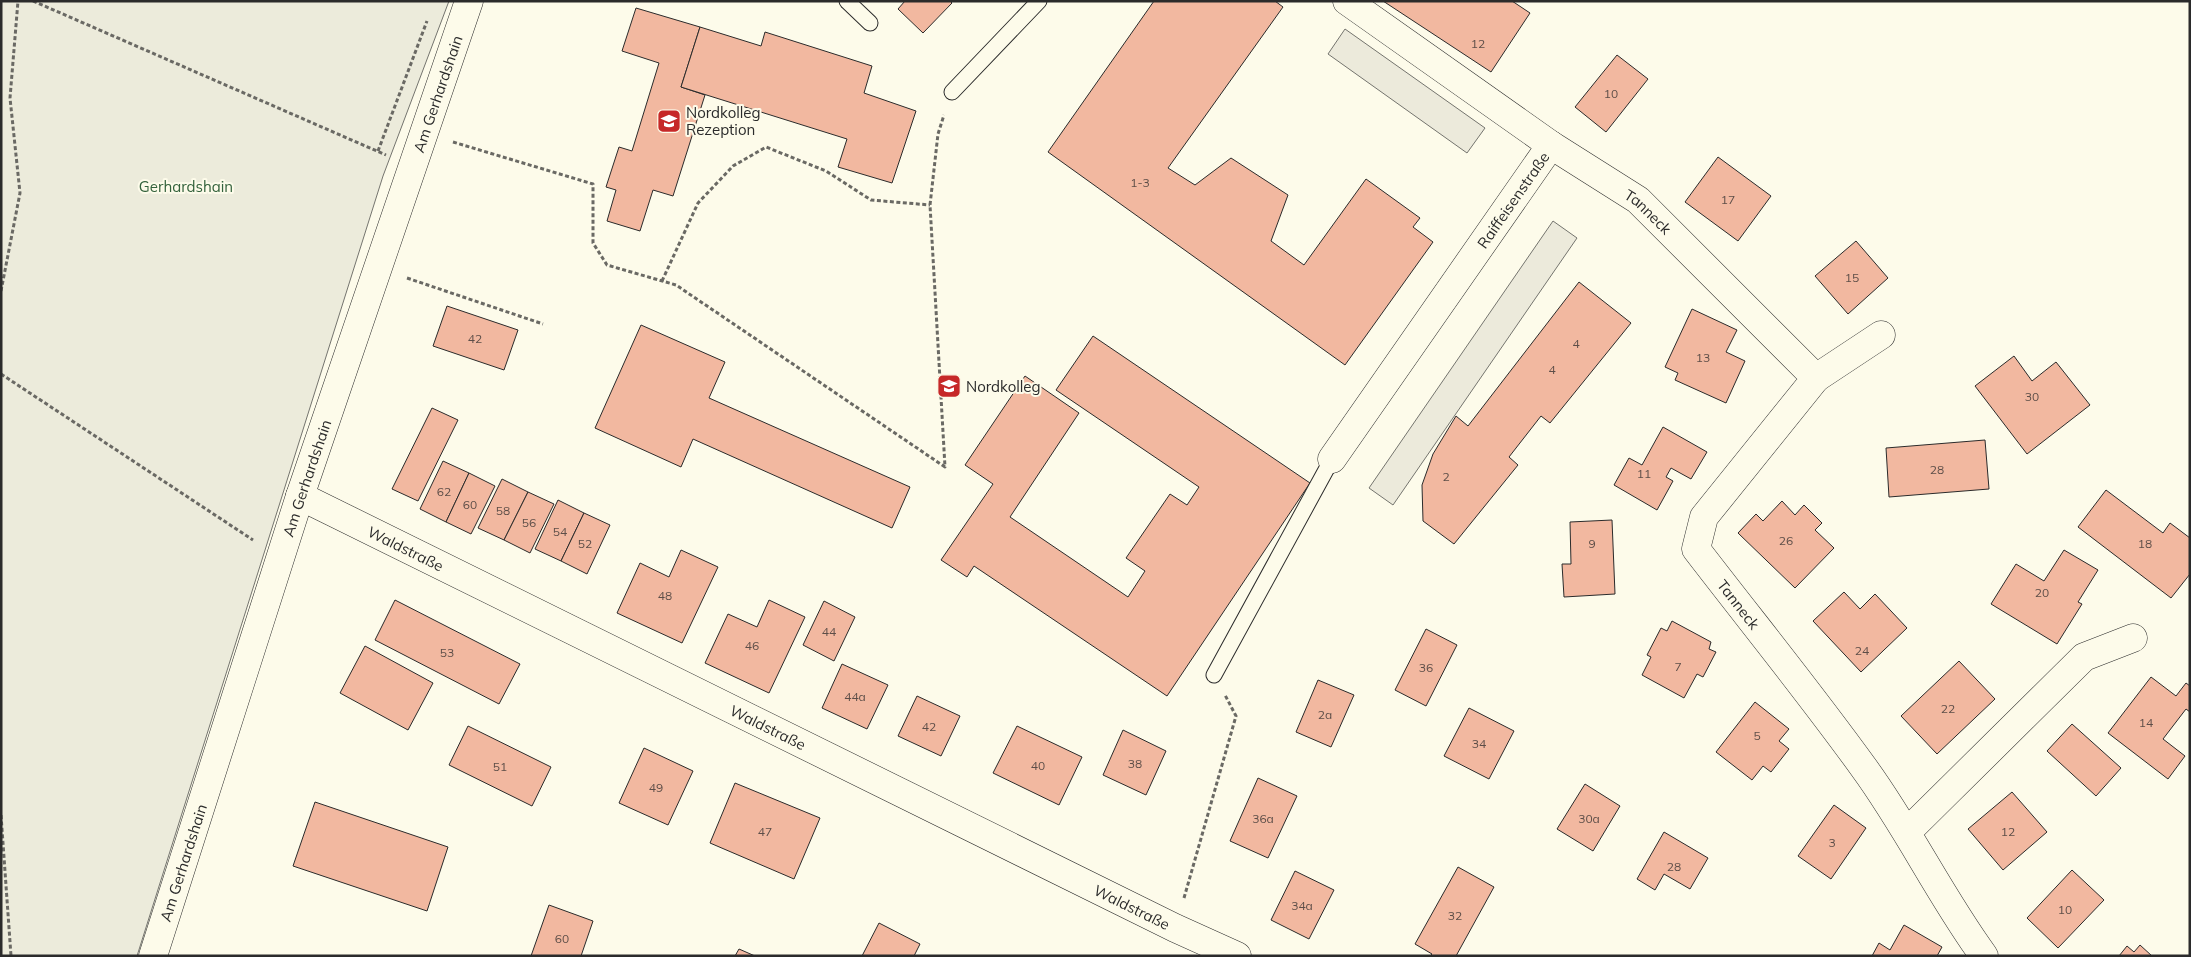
<svg xmlns="http://www.w3.org/2000/svg" width="2191" height="957" font-family="Mulish,sans-serif">
<style>
.green{fill:#ecebdb;stroke:#74746e}
.parking{fill:#eceadb;stroke:#74746e}
.building{fill:#f2b8a0;stroke:#2b2b2b}
.lines{fill:none;stroke-linecap:round;stroke-linejoin:round}
.service-casing{stroke:#2b2b2b;stroke-width:17}
.minor-casing{stroke:#2b2b2b;stroke-width:29}
.path{stroke:#6a6964;stroke-width:3;stroke-dasharray:4 2.5;stroke-linecap:butt}
.service{stroke:#fdfbea;stroke-width:15}
.minor{stroke:#fdfbea;stroke-width:28}
.labels{text-anchor:middle;dominant-baseline:central;stroke-width:4;stroke-linejoin:round;paint-order:stroke}
.number-label{font-size:12px;fill:#5d4e48}
.street-label{font-size:15px;fill:#2b2b2b;stroke:#fdfbea}
.poi-label{font-size:15px;fill:#2b2b2b;stroke:#fdfbea;text-anchor:start}
.park-label{font-size:15px;fill:#34623c;stroke:#fdfbea}
</style>
<rect width="100%" height="100%" fill="#fdfbea"/>
<!-- green -->
<path class="green" d="M 1,1 L 449,1 L 383,176 L 137,956 L 1,956 Z"/>
<!-- parking -->
<g class="parking">
<path d="M 1345,29 L 1485,128 L 1467,153 L 1328,54 Z"/>
<path d="M 1553,221 L 1577,238 L 1393,505 L 1369,488 Z"/>
</g>
<!-- building -->
<g class="building">
<path d="M 905,1 L 950,1 L 952,3 L 923,33 L 898,9 Z"/>
<path d="M 1154,1 L 1275,1 L 1283,7 L 1168,168 L 1195,185 L 1231,158 L 1288,195 L 1271,241 L 1304,265 L 1366,179 L 1420,218 L 1413,227 L 1433,242 L 1345,365 L 1048,152 Z"/>
<path d="M 1383,1 L 1512,1 L 1530,13 L 1491,72 Z"/>
<path d="M 636,8 L 700,27 L 681,87 L 705,95 L 673,196 L 653,190 L 640,231 L 607,221 L 616,190 L 606,187 L 619,147 L 632,151 L 659,63 L 622,51 Z"/>
<path d="M 700,27 L 761,46 L 765,32 L 872,66 L 864,93 L 916,111 L 892,183 L 838,167 L 847,139 L 681,87 Z"/>
<path d="M 1617,55 L 1648,79 L 1606,132 L 1575,107 Z"/>
<path d="M 1718,157 L 1771,196 L 1738,241 L 1685,202 Z"/>
<path d="M 1856,241 L 1888,278 L 1848,314 L 1815,276 Z"/>
<path d="M 1579,282 L 1631,323 L 1550,423 L 1541,416 L 1509,457 L 1518,465 L 1454,544 L 1423,521 L 1422,485 L 1433,454 L 1456,416 L 1468,426 Z"/>
<path d="M 447,306 L 518,330 L 504,370 L 433,346 Z"/>
<path d="M 1692,309 L 1737,330 L 1726,352 L 1745,361 L 1726,403 L 1675,380 L 1678,373 L 1665,367 Z"/>
<path d="M 641,325 L 725,362 L 709,398 L 910,487 L 892,528 L 693,439 L 681,467 L 595,428 Z"/>
<path d="M 1093,336 L 1310,483 L 1167,696 L 974,566 L 967,577 L 941,560 L 993,484 L 965,465 L 1025,376 L 1079,413 L 1010,517 L 1128,597 L 1145,571 L 1126,558 L 1170,494 L 1187,505 L 1199,487 L 1056,390 Z"/>
<path d="M 2014,356 L 2032,381 L 2056,362 L 2090,405 L 2027,454 L 1975,386 Z"/>
<path d="M 432,408 L 458,420 L 418,501 L 392,489 Z"/>
<path d="M 1663,427 L 1707,452 L 1691,479 L 1671,468 L 1666,477 L 1673,481 L 1657,510 L 1614,485 L 1629,458 L 1642,465 Z"/>
<path d="M 1985,440 L 1989,489 L 1889,497 L 1886,448 Z"/>
<path d="M 443,461 L 469,473 L 446,522 L 420,509 Z"/>
<path d="M 469,473 L 495,486 L 471,534 L 446,522 Z"/>
<path d="M 502,479 L 528,492 L 504,540 L 478,528 Z"/>
<path d="M 2106,490 L 2163,533 L 2170,523 L 2190,538 L 2190,574 L 2171,598 L 2078,527 Z"/>
<path d="M 528,492 L 554,504 L 530,553 L 504,540 Z"/>
<path d="M 558,500 L 584,513 L 561,561 L 535,549 Z"/>
<path d="M 1782,501 L 1795,515 L 1804,505 L 1822,523 L 1815,530 L 1834,548 L 1795,588 L 1738,533 L 1756,514 L 1763,521 Z"/>
<path d="M 584,513 L 610,525 L 587,574 L 561,561 Z"/>
<path d="M 1612,520 L 1615,594 L 1564,597 L 1562,564 L 1571,564 L 1570,522 Z"/>
<path d="M 681,550 L 718,567 L 682,643 L 617,613 L 640,563 L 669,577 Z"/>
<path d="M 2064,550 L 2098,570 L 2078,602 L 2082,604 L 2057,644 L 1991,604 L 2016,564 L 2044,581 Z"/>
<path d="M 1844,592 L 1860,609 L 1875,594 L 1907,628 L 1861,672 L 1813,621 Z"/>
<path d="M 395,600 L 520,664 L 499,704 L 375,640 Z"/>
<path d="M 769,600 L 805,617 L 769,693 L 705,663 L 728,614 L 757,627 Z"/>
<path d="M 824,601 L 855,617 L 834,661 L 803,645 Z"/>
<path d="M 1672,621 L 1711,642 L 1709,649 L 1716,652 L 1703,677 L 1697,674 L 1684,698 L 1642,675 L 1651,657 L 1647,655 L 1661,628 L 1667,631 Z"/>
<path d="M 1426,629 L 1457,645 L 1426,706 L 1395,690 Z"/>
<path d="M 365,646 L 433,683 L 408,730 L 340,693 Z"/>
<path d="M 1959,661 L 1995,699 L 1937,754 L 1901,716 Z"/>
<path d="M 842,664 L 888,685 L 867,729 L 822,708 Z"/>
<path d="M 2151,677 L 2176,696 L 2186,683 L 2190,686 L 2190,712 L 2186,709 L 2163,739 L 2185,756 L 2168,779 L 2108,733 Z"/>
<path d="M 1318,680 L 1354,695 L 1331,747 L 1296,732 Z"/>
<path d="M 917,696 L 960,716 L 941,756 L 898,736 Z"/>
<path d="M 1755,702 L 1789,729 L 1779,741 L 1789,749 L 1771,772 L 1763,766 L 1752,780 L 1716,752 Z"/>
<path d="M 1469,708 L 1514,731 L 1489,779 L 1444,756 Z"/>
<path d="M 2072,724 L 2121,768 L 2096,796 L 2047,751 Z"/>
<path d="M 468,726 L 551,767 L 532,806 L 449,765 Z"/>
<path d="M 1017,726 L 1082,757 L 1059,805 L 993,773 Z"/>
<path d="M 1123,730 L 1166,751 L 1146,795 L 1103,775 Z"/>
<path d="M 644,748 L 693,771 L 668,825 L 619,803 Z"/>
<path d="M 1258,778 L 1297,796 L 1268,858 L 1230,841 Z"/>
<path d="M 735,783 L 820,818 L 794,879 L 710,843 Z"/>
<path d="M 1585,784 L 1620,806 L 1593,851 L 1557,829 Z"/>
<path d="M 2012,792 L 2047,832 L 2003,870 L 1968,829 Z"/>
<path d="M 315,802 L 448,847 L 427,911 L 293,866 Z"/>
<path d="M 1834,805 L 1866,828 L 1831,879 L 1798,856 Z"/>
<path d="M 1664,832 L 1708,858 L 1690,889 L 1664,874 L 1655,890 L 1637,879 Z"/>
<path d="M 1458,867 L 1494,887 L 1456,956 L 1430,956 L 1432,954 L 1415,944 Z"/>
<path d="M 2072,870 L 2104,900 L 2058,948 L 2027,918 Z"/>
<path d="M 1295,871 L 1334,890 L 1309,939 L 1271,920 Z"/>
<path d="M 549,905 L 593,921 L 581,956 L 531,956 Z"/>
<path d="M 879,923 L 920,944 L 914,956 L 862,956 Z"/>
<path d="M 1904,925 L 1942,947 L 1937,956 L 1872,956 L 1879,943 L 1890,950 Z"/>
<path d="M 2140,945 L 2152,956 L 2119,956 L 2127,946 L 2134,952 Z"/>
<path d="M 739,949 L 755,956 L 735,956 Z"/>
</g>
<g class="lines">
<!-- service casing -->
<g class="service-casing">
<g id="service">
<path d="M 847,1 L 870,23"/>
<path d="M 952,92 L 1039,1"/>
<path d="M 1214,675 L 1332,459"/>
</g>
</g>
<!-- minor casing -->
<g class="minor-casing">
<g id="minor">
<path id="s1" d="M 1551,145 L 1638,200 L 1816,378 L 1704,517 L 1696,549 C 1752,622 1810,693 1864,768 C 1908,828 1940,896 1984,956"/>
<path d="M 1816,378 L 1881,335"/>
<path id="s2" d="M 1332,459 L 1551,145 L 1347,1"/>
<path id="s3" d="M 300,496 L 1175,928 L 1237,956"/>
<path d="M 1907,832 L 2084,657 L 2133,638"/>
<path id="s4" d="M 153,956 L 300,496 L 469,1"/>
</g>
</g>
<!-- path -->
<g class="path">
<path d="M 33,1 L 386,155"/>
<path d="M 453,142 L 593,184 L 593,243 L 607,265 L 676,285 L 945,467 L 930,205 L 938,134 L 944,115"/>
<path d="M 378,151 L 427,21"/>
<path d="M 407,278 L 543,324"/>
<path d="M 662,281 L 698,203 L 733,166 L 766,147 L 826,171 L 871,200 L 930,205"/>
<path d="M 1,291 L 20,193 L 10,98 L 18,1"/>
<path d="M 1,374 L 253,540"/>
<path d="M 1,815 L 11,956"/>
<path d="M 1184,898 L 1236,716 L 1225,695"/>
</g>
<!-- service -->
<use href="#service" class="service"/>
<!-- minor -->
<use href="#minor" class="minor"/>
</g>
<!-- icons -->
<defs>
<g id="university-square" transform="scale(1.25)"><rect x="-9" y="-9" width="18" height="18" rx="4" fill="#c62828" stroke="#fdfbea"/><path d="M0-5L7-2L0 1L-7-2ZM-4 1L0 2.5L4 1V4Q0 6-4 4Z" fill="#fff"/></g>
</defs>
<g fill-rule="evenodd">
<use href="#university-square" x="669" y="121"/>
<use href="#university-square" x="949" y="386"/>
</g>
<g class="labels">
<!-- number labels -->
<g class="number-label">
<text x="1478" y="43">12</text>
<text x="1611" y="93">10</text>
<text x="1140" y="182">1-3</text>
<text x="1728" y="199">17</text>
<text x="1852" y="277">15</text>
<text x="475" y="338">42</text>
<text x="1576" y="343">4</text>
<text x="1703" y="357">13</text>
<text x="1552" y="369">4</text>
<text x="2032" y="396">30</text>
<text x="1937" y="469">28</text>
<text x="1644" y="473">11</text>
<text x="1446" y="476">2</text>
<text x="444" y="491">62</text>
<text x="470" y="504">60</text>
<text x="503" y="510">58</text>
<text x="529" y="522">56</text>
<text x="560" y="531">54</text>
<text x="1786" y="540">26</text>
<text x="585" y="543">52</text>
<text x="1592" y="543">9</text>
<text x="2145" y="543">18</text>
<text x="2042" y="592">20</text>
<text x="665" y="595">48</text>
<text x="829" y="631">44</text>
<text x="752" y="645">46</text>
<text x="1862" y="650">24</text>
<text x="447" y="652">53</text>
<text x="1678" y="666">7</text>
<text x="1426" y="667">36</text>
<text x="855" y="696">44a</text>
<text x="1948" y="708">22</text>
<text x="1325" y="714">2a</text>
<text x="2146" y="722">14</text>
<text x="929" y="726">42</text>
<text x="1757" y="735">5</text>
<text x="1479" y="743">34</text>
<text x="1135" y="763">38</text>
<text x="1038" y="765">40</text>
<text x="500" y="766">51</text>
<text x="656" y="787">49</text>
<text x="1263" y="818">36a</text>
<text x="1589" y="818">30a</text>
<text x="765" y="831">47</text>
<text x="2008" y="831">12</text>
<text x="1832" y="842">3</text>
<text x="1674" y="866">28</text>
<text x="1302" y="905">34a</text>
<text x="2065" y="909">10</text>
<text x="1455" y="915">32</text>
<text x="562" y="938">60</text>
</g>
<!-- street labels -->
<g class="street-label">
<text stroke="none"><textPath href="#s4" startOffset="908">Am Gerhardshain</textPath></text>
<text stroke="none"><textPath href="#s2" startOffset="316">Raiffeisenstraße</textPath></text>
<text stroke="none"><textPath href="#s1" startOffset="118">Tanneck</textPath></text>
<text stroke="none"><textPath href="#s4" startOffset="502">Am Gerhardshain</textPath></text>
<text stroke="none"><textPath href="#s3" startOffset="118">Waldstraße</textPath></text>
<text stroke="none"><textPath href="#s1" startOffset="636">Tanneck</textPath></text>
<text stroke="none"><textPath href="#s3" startOffset="522">Waldstraße</textPath></text>
<text stroke="none"><textPath href="#s4" startOffset="98">Am Gerhardshain</textPath></text>
<text stroke="none"><textPath href="#s3" startOffset="928">Waldstraße</textPath></text>
</g>
<!-- poi labels -->
<g class="poi-label">
<text x="686" y="112">Nordkolleg<tspan x="686" dy="17">Rezeption</tspan></text>
<text x="966" y="386">Nordkolleg</text>
</g>
<!-- park labels -->
<g class="park-label">
<text x="186" y="186">Gerhardshain</text>
</g>
</g>
<!-- border -->
<rect width="2191" height="957" fill="none" stroke="#2b2b2b" stroke-width="5"/>
</svg>
